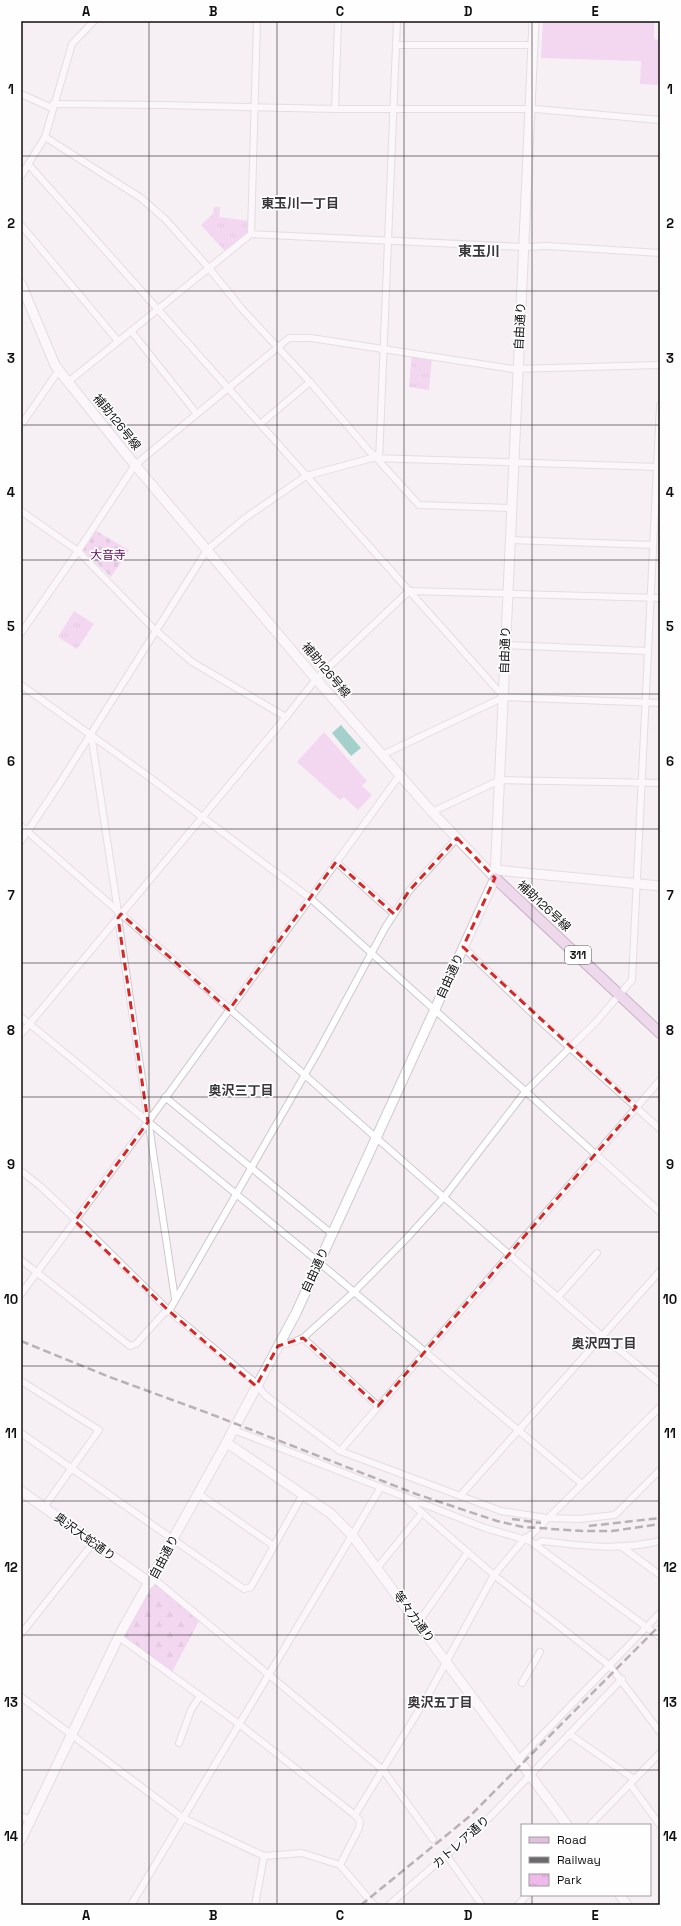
<svg xmlns="http://www.w3.org/2000/svg" width="681" height="1926" font-family="'Space Grotesk','Noto Sans JP',sans-serif">
<style>
.grass{fill:#efb9eb}
.forest{fill:url(#forest-firs)}
.cemetery{fill:url(#cemetery-stones)}
.park{fill:url(#park-tufts)}
.water{fill:#41aa9c}
.lines{fill:none;stroke-linecap:round;stroke-linejoin:round}
.street-casing{stroke:#cec8cd;stroke-width:8}
.secondary-casing{stroke:#cec8cd;stroke-width:11}
.primary-casing{stroke:#8c6589;stroke-width:12}
.street{stroke:#fff;stroke-width:6}
.secondary{stroke:#fff;stroke-width:9}
.primary{stroke:#e2bfe0;stroke-width:10}
.rail{stroke:#6b676a;stroke-width:2.5;stroke-dasharray:8 4;stroke-linecap:butt}
.marked{fill:none;stroke:#d62828;stroke-width:3;stroke-dasharray:8 5;stroke-linejoin:round}
.grid{fill:none;stroke:#100e0f;stroke-width:1;stroke-opacity:0.55}
.labels{text-anchor:middle;dominant-baseline:central;stroke-width:3.5;stroke-linejoin:round;paint-order:stroke}
.shield{fill:#fefefe;stroke:#575657;stroke-width:1}
.shield-label{font-size:11px;font-weight:bold;fill:#100e0f}
.street-label{font-size:12px;fill:#100e0f;stroke:#fefefe}
.park-label{font-size:12px;fill:#5e025d;stroke:#fefefe}
.neighbourhood-label{font-size:13px;font-weight:bold;fill:#393539;stroke:#fefefe}
.quarter-label{font-size:14px;font-weight:bold;fill:#393539;stroke:#fefefe}
.neatline{fill:none;stroke:#100e0f;stroke-width:1.5}
.grid-label{font-size:13px;text-anchor:middle;font-weight:bold;fill:#100e0f}
</style>
<defs>
<pattern id="forest-firs" width="22" height="20" patternUnits="userSpaceOnUse"><rect width="22" height="20" fill="#efb9eb"/><path d="M5 1l3.5 6h-7zM16 11l3.5 6h-7z" fill="#cc9ec8"/></pattern>
<pattern id="cemetery-stones" width="16" height="16" patternUnits="userSpaceOnUse"><rect width="16" height="16" fill="#efb9eb"/><path d="M2 7V4a2 2 0 0 1 4 0v3zM10 15v-3a2 2 0 0 1 4 0v3z" fill="#cc9ec8"/></pattern>
<pattern id="park-tufts" width="24" height="20" patternUnits="userSpaceOnUse"><rect width="24" height="20" fill="#efb9eb"/><path d="M3 7l-1-3M5 7V3M7 7l1-3M15 17l-1-3M17 17v-4M19 17l1-3" fill="none" stroke="#cc9ec8"/></pattern>
</defs>
<rect width="100%" height="100%" fill="#f5eff4"/>
<!-- grass -->
<g class="grass">
<path d="M 543,21 L 654,21 L 654,39 L 660,40 L 660,85 L 640,84 L 641,61 L 541,58 Z"/>
<path d="M 324,732 L 367,781 L 362,786 L 372,795 L 358,810 L 344,797 L 340,800 L 297,762 Z"/>
</g>
<!-- forest -->
<path class="forest" d="M 153,1582 L 199,1621 L 172,1672 L 122,1635 Z"/>
<!-- cemetery -->
<path class="cemetery" d="M 96,531 L 129,550 L 111,577 L 83,550 Z"/>
<!-- park -->
<g class="park">
<path d="M 214,207 L 220,207 L 219,217 L 248,221 L 248,233 L 225,251 L 201,225 L 213,214 Z"/>
<path d="M 412,354 L 432,357 L 429,390 L 409,387 Z"/>
<path d="M 74,611 L 94,624 L 77,649 L 58,637 Z"/>
</g>
<!-- water -->
<path class="water" d="M 341,725 L 361,748 L 351,756 L 332,733 Z"/>
<g class="lines">
<!-- street casing -->
<g class="street-casing">
<g id="street">
<path d="M 397,21 L 379,461 L 419,505 L 512,508"/>
<path d="M 396,45 L 533,45"/>
<path d="M 21,94 L 52,108"/>
<path d="M 53,104 L 161,105 L 335,109 L 535,109 L 660,120"/>
<path d="M 335,109 L 338,21"/>
<path d="M 45,137 L 141,198 L 165,219 L 208,267 L 242,309 L 310,382 L 370,452 L 379,458"/>
<path d="M 28,164 L 504,697"/>
<path d="M 21,176 L 45,137 L 72,44 L 94,21"/>
<path d="M 21,225 L 118,341"/>
<path d="M 251,234 L 257,21"/>
<path d="M 131,331 L 197,414"/>
<path d="M 68,382 L 251,234 L 523,247 L 548,246 L 660,253"/>
<path d="M 260,424 L 310,382"/>
<path d="M 21,425 L 59,370"/>
<path d="M 21,511 L 78,551 L 153,628 L 192,662 L 286,717"/>
<path d="M 510,540 L 653,545"/>
<path d="M 21,633 L 78,551 L 135,465 L 289,338 L 311,338 L 513,369 L 660,365"/>
<path d="M 505,645 L 648,651"/>
<path d="M 21,685 L 145,774 L 310,898 L 660,1212"/>
<path d="M 91,734 L 118,912"/>
<path d="M 382,755 L 504,697 L 660,703"/>
<path d="M 432,812 L 500,780 L 660,783"/>
<path d="M 21,826 L 602,1336 L 660,1383"/>
<path d="M 21,841 L 58,786 L 207,550 L 245,518 L 306,476 L 372,458 L 660,467"/>
<path d="M 336,862 L 394,914"/>
<path d="M 118,918 L 175,1299"/>
<path d="M 463,947 L 537,1018 L 660,1129"/>
<path d="M 21,1017 L 315,1259 L 582,1484"/>
<path d="M 21,1034 L 286,717 L 316,679 L 409,591 L 660,598"/>
<path d="M 165,1097 L 332,1234"/>
<path d="M 21,1171 L 40,1186 L 94,1237 L 169,1311 L 252,1380 L 266,1396 L 340,1451 L 501,1511 L 547,1518 L 579,1519 L 615,1515 L 660,1470"/>
<path d="M 21,1260 L 130,1346 L 136,1344 L 164,1313 L 169,1311 L 319,1050 L 385,928 L 409,891 L 457,838"/>
<path d="M 21,1294 L 148,1122 L 399,776"/>
<path d="M 558,1297 L 597,1253"/>
<path d="M 303,1338 L 378,1406"/>
<path d="M 278,1346 L 296,1341 L 303,1338 L 354,1292 L 407,1238 L 444,1197 L 525,1092 L 596,1022 L 632,980 L 660,406"/>
<path d="M 21,1381 L 99,1430 L 44,1507"/>
<path d="M 234,1430 L 485,1528 L 530,1541 L 660,1637"/>
<path d="M 21,1433 L 244,1589 L 251,1587 L 303,1494"/>
<path d="M 340,1451 L 660,1080"/>
<path d="M 199,1494 L 274,1546"/>
<path d="M 460,1496 L 660,1271"/>
<path d="M 405,1498 L 494,1575 L 610,1666 L 660,1732"/>
<path d="M 535,1545 L 542,1541 C 585,1546 617,1551 660,1541"/>
<path d="M 622,1547 L 660,1575"/>
<path d="M 377,1568 L 422,1513"/>
<path d="M 153,1578 L 383,1770 L 433,1839"/>
<path d="M 418,1623 L 468,1552"/>
<path d="M 21,1634 L 93,1543"/>
<path d="M 119,1637 L 239,1724 L 355,1815 L 360,1821 L 359,1828 L 340,1865"/>
<path d="M 522,1683 L 540,1652"/>
<path d="M 21,1697 L 183,1818 L 264,1856 L 302,1853 L 340,1865 L 374,1905"/>
<path d="M 569,1734 L 634,1779"/>
<path d="M 179,1743 L 191,1710 L 200,1696"/>
<path d="M 519,1759 L 660,1613"/>
<path d="M 630,1784 L 660,1825"/>
<path d="M 355,1815 L 427,1697 L 494,1575 L 525,1538 L 532,1534 L 660,1407"/>
<path d="M 21,1816 L 30,1820"/>
<path d="M 590,1825 L 660,1753"/>
<path d="M 447,1856 L 482,1905"/>
<path d="M 131,1905 L 381,1487"/>
<path d="M 255,1905 L 264,1856"/>
<path d="M 389,1905 L 492,1815 L 622,1679"/>
<path d="M 518,1905 L 527,1895"/>
</g>
</g>
<!-- secondary casing -->
<g class="secondary-casing">
<g id="secondary">
<path d="M 21,284 L 55,365 L 68,382 L 135,465 L 316,679 L 432,812 L 495,878"/>
<path d="M 496,870 L 660,886"/>
<path d="M 227,1443 L 330,1513 L 352,1535 L 567,1825"/>
<path d="M 21,1491 L 150,1583"/>
<path d="M 21,1840 L 120,1634 L 223,1449 L 296,1313 L 495,878 L 534,21"/>
<path d="M 620,1895 L 627,1905"/>
</g>
</g>
<!-- primary casing -->
<g class="primary-casing">
<path id="primary" d="M 495,878 L 660,1033"/>
</g>
<!-- street -->
<use href="#street" class="street"/>
<!-- secondary -->
<use href="#secondary" class="secondary"/>
<!-- primary -->
<use href="#primary" class="primary"/>
<!-- rail -->
<g class="rail">
<path d="M 21,1341 L 107,1376 L 208,1413 L 416,1494 L 497,1521 L 523,1527 L 583,1531 L 612,1531 L 660,1524"/>
<path d="M 512,1519 L 541,1523"/>
<path d="M 589,1526 L 660,1518"/>
<path d="M 361,1905 L 470,1816 L 660,1625"/>
</g>
</g>
<!-- marked area -->
<path d="M0 0H681V1926H0ZM 457,838 L 495,878 L 463,947 L 636,1107 L 378,1406 L 303,1338 L 278,1346 L 256,1386 L 169,1311 L 75,1221 L 148,1122 L 118,918 L 121,914 L 229,1010 L 336,862 L 394,914 L 409,891 Z" fill="#f5eff4" fill-opacity=".55" fill-rule="evenodd"/>
<path class="marked" d="M 457,838 L 495,878 L 463,947 L 636,1107 L 378,1406 L 303,1338 L 278,1346 L 256,1386 L 169,1311 L 75,1221 L 148,1122 L 118,918 L 121,914 L 229,1010 L 336,862 L 394,914 L 409,891 Z"/>
<!-- grid -->
<path class="grid" d="M 149,21 L 149,1905M 277,21 L 277,1905M 404,21 L 404,1905M 532,21 L 532,1825M 21,156 L 660,156M 21,291 L 660,291M 21,425 L 660,425M 21,560 L 660,560M 21,694 L 660,694M 21,829 L 660,829M 21,963 L 660,963M 21,1097 L 660,1097M 21,1232 L 660,1232M 21,1366 L 660,1366M 21,1501 L 660,1501M 21,1635 L 660,1635M 21,1770 L 660,1770M 532,1895 L 532,1905"/>
<g class="labels">
<!-- shield labels -->
<rect class="shield" x="565" y="946" width="26" height="18" rx="3"/>
<g class="shield-label">
<text x="578" y="955">311</text>
</g>
<!-- street labels -->
<g class="street-label">
<text transform="translate(520 326) rotate(-87)">自由通り</text>
<text transform="translate(117 422) rotate(51)">補助126号線</text>
<text transform="translate(505 650) rotate(-88)">自由通り</text>
<text transform="translate(326 670) rotate(50)">補助126号線</text>
<text transform="translate(544 906) rotate(43)">補助126号線</text>
<text transform="translate(450 976) rotate(-65)">自由通り</text>
<text transform="translate(315 1270) rotate(-65)">自由通り</text>
<text transform="translate(85 1537) rotate(36)">奥沢大蛇通り</text>
<text transform="translate(164 1557) rotate(-62)">自由通り</text>
<text transform="translate(414 1617) rotate(54)">等々力通り</text>
<text transform="translate(461 1842) rotate(-42)">カトレア通り</text>
</g>
<!-- park labels -->
<g class="park-label">
<text x="108" y="555">大音寺</text>
</g>
<!-- neighbourhood labels -->
<g class="neighbourhood-label">
<text x="300" y="203">東玉川一丁目</text>
<text x="241" y="1090">奥沢三丁目</text>
<text x="604" y="1343">奥沢四丁目</text>
<text x="440" y="1702">奥沢五丁目</text>
</g>
<!-- quarter labels -->
<g class="quarter-label">
<text x="479" y="251">東玉川</text>
</g>
</g>
<!-- border -->
<rect width="681" height="1926" fill="none" stroke="#fefefe" stroke-width="44"/>
<!-- legend -->
<rect x="521" y="1824" width="130" height="72" fill="#fefefe" stroke="#9f9e9e"/>
<rect x="529" y="1837" width="20" height="6" fill="#e2bfe0" stroke="#9f9e9e"/>
<text x="557" y="1844" font-size="12" fill="#100e0f">Road</text>
<rect x="529" y="1857" width="20" height="6" fill="#6b676a" stroke="#9f9e9e"/>
<text x="557" y="1864" font-size="12" fill="#100e0f">Railway</text>
<rect x="529" y="1874" width="20" height="12" fill="url(#park-tufts)" stroke="#9f9e9e"/>
<text x="557" y="1884" font-size="12" fill="#100e0f">Park</text>
<rect x="22" y="22" width="637" height="1882" class="neatline"/>
<g class="grid-label">
<text x="86" y="16">A</text>
<text x="213" y="16">B</text>
<text x="340" y="16">C</text>
<text x="468" y="16">D</text>
<text x="595" y="16">E</text>
<text x="11" y="94">1</text>
<text x="670" y="94">1</text>
<text x="11" y="228">2</text>
<text x="670" y="228">2</text>
<text x="11" y="363">3</text>
<text x="670" y="363">3</text>
<text x="11" y="497">4</text>
<text x="670" y="497">4</text>
<text x="11" y="631">5</text>
<text x="670" y="631">5</text>
<text x="11" y="766">6</text>
<text x="670" y="766">6</text>
<text x="11" y="900">7</text>
<text x="670" y="900">7</text>
<text x="11" y="1035">8</text>
<text x="670" y="1035">8</text>
<text x="11" y="1169">9</text>
<text x="670" y="1169">9</text>
<text x="11" y="1304">10</text>
<text x="670" y="1304">10</text>
<text x="11" y="1438">11</text>
<text x="670" y="1438">11</text>
<text x="11" y="1572">12</text>
<text x="670" y="1572">12</text>
<text x="11" y="1707">13</text>
<text x="670" y="1707">13</text>
<text x="11" y="1841">14</text>
<text x="670" y="1841">14</text>
<text x="86" y="1920">A</text>
<text x="213" y="1920">B</text>
<text x="340" y="1920">C</text>
<text x="468" y="1920">D</text>
<text x="595" y="1920">E</text>
</g>
</svg>
